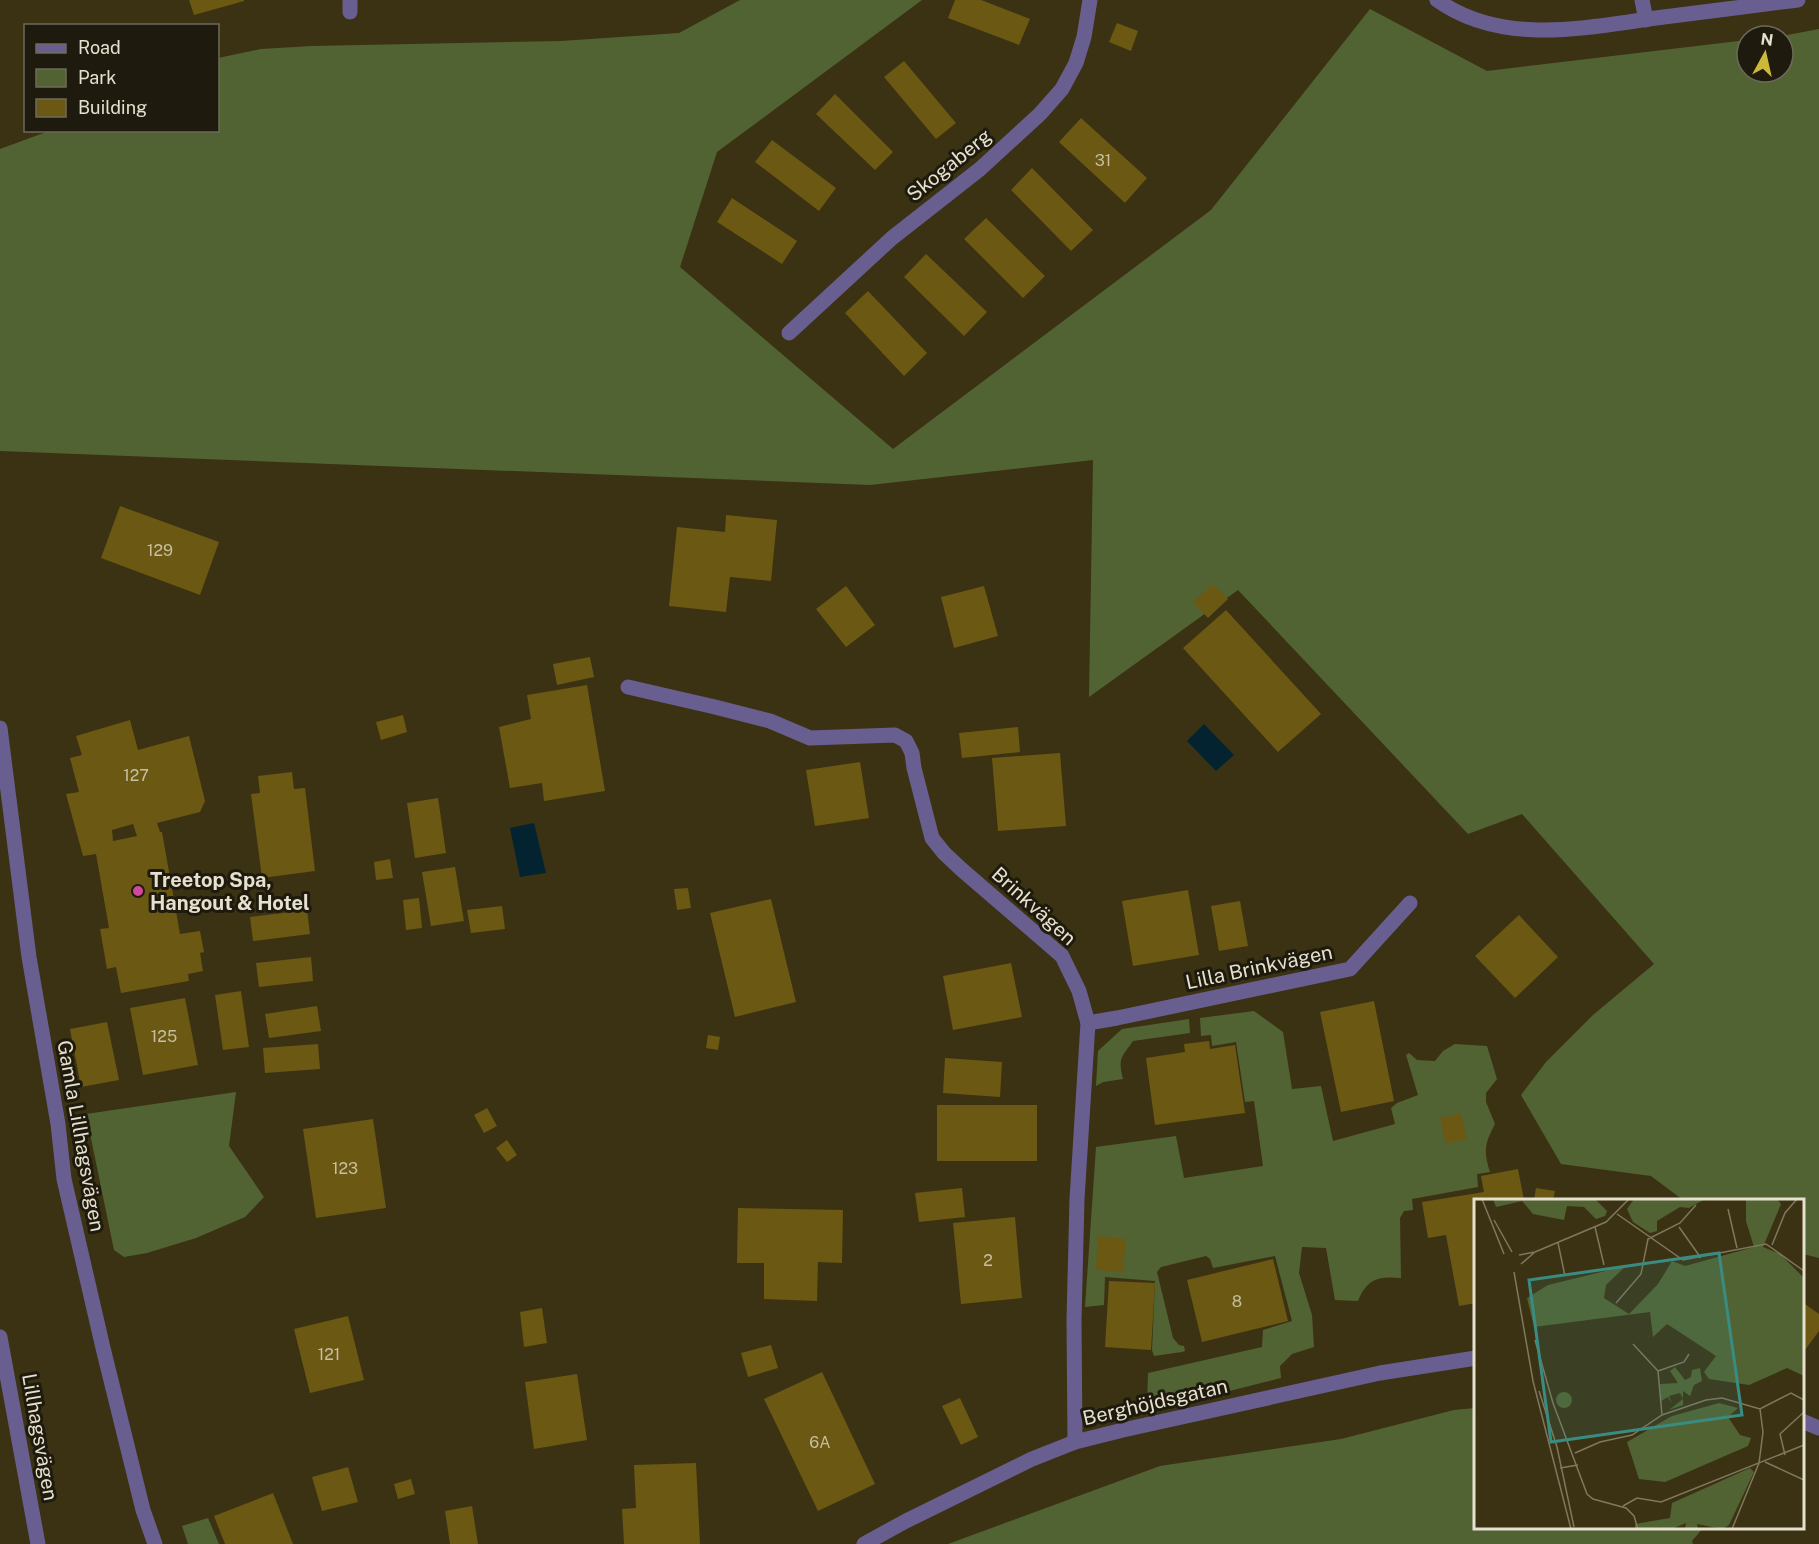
<svg xmlns="http://www.w3.org/2000/svg" width="1819" height="1544" font-family="'Public Sans',sans-serif">
<style>
.green{fill:#526333}
.water{fill:#032330}
.building{fill:#6b5812;fill-rule:evenodd}
.lines{fill:none;stroke-linecap:round;stroke-linejoin:round}
.minor{stroke:#685f90;stroke-width:15}
.hotel-dot{fill:#d1479c;stroke:#1e1a0d;stroke-width:2}
.labels{text-anchor:middle;dominant-baseline:central;stroke-width:6;stroke-linejoin:round;paint-order:stroke}
.number-label{font-size:16px;fill:#c7bfa0}
.street-label{font-size:20px;fill:#e6e1cf;stroke:#1e1a0d}
.poi-label{font-size:20px;font-weight:bold;fill:#e6e1cf;stroke:#1e1a0d;text-anchor:start}
.inset-road{fill:none;stroke:#7f785e;stroke-width:1.5}
.view{fill:#3a8b81;fill-opacity:0.15;stroke:#3a8b81;stroke-width:3}
.inset-edge{fill:none;stroke:#e6e1cf;stroke-width:3}
</style>
<rect width="100%" height="100%" fill="#3b3213"/>
<!-- green -->
<g class="green">
<path d="M 740,0 L 922,0 L 717,152 L 680,267 L 893,449 L 1211,210 L 1370,9 L 1487,71 L 1747,40 L 1747,72 L 1783,72 L 1782,36 L 1819,29 L 1819,1258 L 1803,1254 L 1802,1200 L 1683,1200 L 1651,1176 L 1561,1164 L 1521,1095 L 1546,1062 L 1593,1015 L 1654,964 L 1522,814 L 1468,834 L 1238,590 L 1089,697 L 1093,460 L 870,485 L 0,451 L 0,149 L 49,131 L 218,130 L 218,58 L 261,49 L 312,46 L 561,41 L 679,33 Z"/>
<path d="M 1254,1011 L 1283,1032 L 1292,1089 L 1321,1086 L 1333,1141 L 1395,1124 L 1391,1108 L 1397,1103 L 1418,1095 L 1406,1055 L 1409,1053 L 1417,1060 L 1435,1061 L 1443,1051 L 1455,1044 L 1487,1046 L 1497,1079 L 1486,1093 L 1486,1102 L 1495,1124 C 1485,1143 1483,1151 1490,1172 L 1477,1174 L 1478,1187 L 1412,1199 L 1413,1210 L 1404,1211 L 1400,1218 L 1401,1278 C 1378,1276 1367,1279 1358,1301 L 1335,1300 L 1326,1248 L 1302,1247 L 1299,1273 L 1312,1315 L 1314,1347 L 1292,1354 L 1280,1366 L 1281,1378 L 1150,1411 L 1147,1406 L 1148,1373 L 1262,1347 L 1263,1330 L 1292,1321 L 1275,1256 L 1213,1268 L 1210,1259 L 1206,1256 L 1161,1267 L 1157,1272 L 1173,1338 L 1179,1345 L 1184,1346 L 1185,1351 L 1182,1352 L 1154,1356 L 1152,1350 L 1155,1281 L 1105,1277 L 1104,1305 L 1085,1307 L 1096,1147 L 1176,1136 L 1184,1178 L 1263,1166 L 1254,1101 L 1245,1102 L 1236,1042 L 1212,1046 L 1211,1035 L 1201,1036 L 1200,1018 Z"/>
<path d="M 1189,1019 L 1190,1033 L 1133,1041 C 1121,1058 1118,1058 1123,1079 L 1103,1082 L 1096,1086 L 1098,1051 L 1122,1029 Z"/>
<path d="M 236,1092 L 229,1146 L 264,1197 L 245,1217 L 196,1238 L 147,1253 L 124,1257 L 114,1250 L 86,1114 Z"/>
<path d="M 1475,1408 L 1476,1528 L 1703,1528 L 1692,1541 L 1693,1544 L 948,1544 L 1160,1466 L 1341,1439 L 1454,1410 Z"/>
<path d="M 208,1518 L 219,1544 L 188,1544 L 182,1526 Z"/>
</g>
<!-- water -->
<g class="water">
<path d="M 1204,724 L 1234,755 L 1216,771 L 1187,741 Z"/>
<path d="M 534,823 L 546,873 L 520,877 L 510,828 Z"/>
</g>
<!-- building -->
<g class="building">
<path d="M 189,0 L 244,0 L 244,1 L 194,15 Z"/>
<path d="M 955,0 L 981,0 L 1030,19 L 1019,45 L 948,18 Z"/>
<path d="M 1117,23 L 1138,31 L 1131,51 L 1109,42 Z"/>
<path d="M 904,61 L 956,123 L 936,139 L 884,77 Z"/>
<path d="M 835,94 L 893,152 L 875,170 L 816,114 Z"/>
<path d="M 1081,118 L 1147,178 L 1125,203 L 1059,142 Z"/>
<path d="M 772,140 L 836,188 L 819,211 L 755,162 Z"/>
<path d="M 1032,168 L 1093,230 L 1071,251 L 1011,190 Z"/>
<path d="M 732,198 L 797,241 L 782,264 L 717,222 Z"/>
<path d="M 986,218 L 1045,276 L 1023,298 L 964,239 Z"/>
<path d="M 926,254 L 987,312 L 964,336 L 904,277 Z"/>
<path d="M 868,291 L 927,353 L 904,376 L 845,313 Z"/>
<path d="M 120,506 L 219,542 L 200,595 L 101,558 Z"/>
<path d="M 726,515 L 777,520 L 771,581 L 730,577 L 726,612 L 669,606 L 677,527 L 725,532 Z"/>
<path d="M 1213,584 L 1228,599 L 1208,618 L 1193,602 Z"/>
<path d="M 846,586 L 875,625 L 846,647 L 816,609 Z"/>
<path d="M 984,586 L 998,636 L 954,648 L 941,597 Z"/>
<path d="M 1226,610 L 1321,714 L 1278,752 L 1183,648 Z"/>
<path d="M 590,657 L 594,677 L 557,685 L 553,664 Z"/>
<path d="M 587,685 L 605,791 L 544,801 L 542,783 L 510,788 L 499,727 L 531,719 L 527,695 Z"/>
<path d="M 403,715 L 407,732 L 381,740 L 376,722 Z"/>
<path d="M 130,720 L 138,750 L 189,736 L 205,801 L 200,812 L 157,823 L 160,832 L 162,832 L 180,934 L 200,931 L 204,952 L 200,953 L 203,971 L 188,974 L 189,981 L 121,993 L 116,967 L 107,969 L 100,929 L 109,928 L 96,854 L 83,856 L 66,794 L 79,792 L 70,758 L 82,755 L 76,736 ZM 133,824 L 137,836 L 113,841 L 112,830 Z"/>
<path d="M 1018,727 L 1020,752 L 962,758 L 959,733 Z"/>
<path d="M 1060,753 L 1066,826 L 998,831 L 992,758 Z"/>
<path d="M 860,762 L 869,818 L 815,826 L 806,770 Z"/>
<path d="M 292,772 L 294,789 L 305,788 L 315,871 L 262,878 L 251,794 L 260,793 L 258,776 Z"/>
<path d="M 438,798 L 446,853 L 415,858 L 407,803 Z"/>
<path d="M 390,859 L 393,878 L 376,880 L 374,862 Z"/>
<path d="M 455,867 L 464,921 L 431,926 L 422,872 Z"/>
<path d="M 688,888 L 691,908 L 677,910 L 674,889 Z"/>
<path d="M 1188,890 L 1199,955 L 1133,966 L 1122,901 Z"/>
<path d="M 419,898 L 422,928 L 406,930 L 403,900 Z"/>
<path d="M 771,899 L 796,1002 L 735,1017 L 710,913 Z"/>
<path d="M 1240,901 L 1248,946 L 1219,951 L 1211,906 Z"/>
<path d="M 502,906 L 505,929 L 471,933 L 467,910 Z"/>
<path d="M 307,910 L 310,934 L 253,941 L 250,917 Z"/>
<path d="M 1519,915 L 1558,957 L 1515,998 L 1475,956 Z"/>
<path d="M 311,957 L 313,981 L 259,987 L 256,963 Z"/>
<path d="M 1011,963 L 1022,1017 L 953,1030 L 943,976 Z"/>
<path d="M 241,991 L 249,1047 L 223,1050 L 215,995 Z"/>
<path d="M 185,998 L 198,1065 L 143,1075 L 130,1008 Z"/>
<path d="M 1374,1001 L 1394,1101 L 1341,1112 L 1320,1012 Z"/>
<path d="M 317,1006 L 321,1031 L 269,1038 L 265,1014 Z"/>
<path d="M 107,1022 L 119,1080 L 81,1087 L 70,1029 Z"/>
<path d="M 708,1035 L 720,1037 L 718,1050 L 706,1048 Z"/>
<path d="M 1209,1041 L 1210,1049 L 1235,1045 L 1245,1113 L 1155,1125 L 1146,1058 L 1185,1052 L 1184,1044 Z"/>
<path d="M 318,1044 L 320,1069 L 265,1073 L 263,1048 Z"/>
<path d="M 945,1058 L 1002,1062 L 1000,1097 L 943,1093 Z"/>
<rect x="937" y="1105" width="100" height="56"/>
<path d="M 487,1108 L 497,1126 L 484,1133 L 474,1115 Z"/>
<path d="M 1461,1113 L 1467,1139 L 1446,1144 L 1440,1118 Z"/>
<path d="M 373,1119 L 386,1208 L 316,1218 L 303,1129 Z"/>
<path d="M 507,1140 L 517,1155 L 507,1162 L 496,1148 Z"/>
<path d="M 1518,1169 L 1524,1200 L 1476,1200 L 1476,1303 L 1459,1306 L 1446,1235 L 1428,1238 L 1422,1202 L 1484,1192 L 1481,1176 Z"/>
<path d="M 962,1188 L 965,1217 L 919,1222 L 915,1193 Z"/>
<path d="M 1536,1188 L 1555,1191 L 1553,1200 L 1534,1200 Z"/>
<path d="M 738,1208 L 843,1210 L 842,1263 L 818,1262 L 817,1301 L 764,1299 L 764,1263 L 737,1263 Z"/>
<path d="M 1015,1217 L 1022,1298 L 961,1304 L 953,1223 Z"/>
<path d="M 1098,1236 L 1126,1239 L 1123,1272 L 1096,1270 Z"/>
<path d="M 1273,1259 L 1288,1321 L 1202,1342 L 1187,1280 Z"/>
<path d="M 1109,1281 L 1155,1283 L 1151,1350 L 1105,1347 Z"/>
<path d="M 1802,1302 L 1819,1314 L 1819,1331 L 1802,1354 Z"/>
<path d="M 542,1308 L 547,1343 L 524,1347 L 520,1312 Z"/>
<path d="M 348,1316 L 364,1380 L 310,1393 L 294,1329 Z"/>
<path d="M 771,1345 L 778,1368 L 748,1377 L 741,1353 Z"/>
<path d="M 822,1372 L 875,1484 L 818,1511 L 764,1399 Z"/>
<path d="M 577,1374 L 587,1440 L 534,1449 L 525,1382 Z"/>
<path d="M 960,1398 L 978,1437 L 961,1445 L 942,1406 Z"/>
<path d="M 696,1463 L 700,1544 L 624,1544 L 622,1509 L 636,1508 L 634,1465 Z"/>
<path d="M 348,1467 L 358,1502 L 322,1511 L 312,1477 Z"/>
<path d="M 411,1479 L 415,1494 L 398,1499 L 394,1484 Z"/>
<path d="M 273,1493 L 293,1544 L 225,1544 L 214,1516 Z"/>
<path d="M 472,1506 L 478,1544 L 450,1544 L 445,1511 Z"/>
</g>
<g class="lines">
<!-- minor -->
<g class="minor">
<path d="M 1437,0 C 1501,46 1584,28 1656,18 C 1703,12 1751,6 1798,0"/>
<path d="M 1642,0 L 1646,20"/>
<path d="M 350,12 L 350,0"/>
<path d="M 789,333 L 892,238 L 980,169 L 1040,114 L 1062,89 L 1076,63 L 1084,37 L 1090,0"/>
<path d="M 628,687 L 715,707 L 770,721 L 810,738 L 895,735 L 906,741 L 912,753 L 914,768 L 932,838 L 944,853 L 961,869 L 1062,956 L 1079,991 L 1088,1023 L 1077,1199 L 1074,1320 L 1075,1442"/>
<path d="M 0,728 L 29,957 L 58,1124 L 64,1179 L 103,1348 L 143,1510 L 155,1544"/>
<path d="M 1088,1023 L 1117,1018 L 1350,969 L 1410,903"/>
<path d="M 0,1337 L 38,1544"/>
<path d="M 1802,1421 L 1819,1428"/>
<path d="M 864,1544 L 906,1521 L 1032,1459 L 1075,1442 L 1123,1430 L 1380,1373 L 1476,1358"/>
</g>
</g>
<!-- markers -->
<circle class="hotel-dot" cx="138" cy="891" r="6"/>
<g class="labels">
<!-- number labels -->
<g class="number-label">
<text x="1103" y="160">31</text>
<text x="160" y="550">129</text>
<text x="136" y="775">127</text>
<text x="164" y="1036">125</text>
<text x="345" y="1168">123</text>
<text x="988" y="1260">2</text>
<text x="1237" y="1301">8</text>
<text x="329" y="1354">121</text>
<text x="820" y="1442">6A</text>
</g>
<!-- street labels -->
<g class="street-label">
<text transform="translate(949 165) rotate(-39)">Skogaberg</text>
<text transform="translate(1034 906) rotate(42)">Brinkvägen</text>
<text transform="translate(1259 967) rotate(-12)">Lilla Brinkvägen</text>
<text transform="translate(81 1136) rotate(80)">Gamla Lillhagsvägen</text>
<text transform="translate(1155 1402) rotate(-13)">Berghöjdsgatan</text>
<text transform="translate(40 1437) rotate(80)">Lillhagsvägen</text>
</g>
<!-- poi labels -->
<g class="poi-label">
<text x="150" y="880">Treetop Spa,<tspan x="150" dy="23">Hangout &amp; Hotel</tspan></text>
</g>
</g>
<!-- overview -->
<g transform="translate(1474 1199)">
<rect width="330" height="330" fill="#3b3213"/>
<path d="M 19,0 L 121,0 L 133,12 L 131,17 L 122,20 L 110,8 L 93,7 L 90,21 L 59,15 L 48,2 L 22,8 ZM 160,0 L 231,0 L 215,9 L 206,8 L 183,22 L 183,32 L 176,34 L 159,23 L 153,10 ZM 236,0 L 303,0 L 307,5 L 289,48 L 306,55 L 330,79 L 330,177 L 313,169 L 275,186 L 235,180 L 230,173 L 242,157 L 193,125 L 179,138 L 176,113 L 60,128 L 53,99 L 74,86 L 152,67 L 132,86 L 130,99 L 155,115 L 184,85 L 198,62 L 211,67 L 280,48 L 272,22 L 272,1 ZM 201,168 L 211,181 L 217,178 L 218,171 L 226,169 L 228,182 L 220,186 L 216,197 L 209,192 L 209,206 L 195,211 L 209,200 L 206,194 L 195,197 L 198,205 L 194,198 L 187,202 L 186,185 L 204,184 L 196,172 ZM82 201a8 8 0 1 1 16 0a8 8 0 1 1-16 0ZM 245,204 L 264,209 L 254,218 L 266,236 L 277,239 L 274,247 L 191,283 L 165,280 L 153,243 L 198,217 ZM 276,269 L 280,273 L 255,326 L 248,330 L 223,325 L 224,330 L 211,330 L 212,324 L 198,330 L 161,330 L 161,325 L 196,319 L 198,304 Z" fill="#526333"/>
<path class="inset-road" d="M 8,0 L 30,55M 254,10 L 263,49M 143,15 L 209,61 L 292,45 L 330,72M 20,21 L 38,53M 121,28 L 130,66M 205,28 L 227,59M 84,44 L 91,77M 298,46 L 311,14 L 323,0M 45,56 L 61,53 L 132,23 L 155,0M 47,65 L 61,53M 40,73 L 59,182 L 97,330M 142,104 L 167,75 L 174,40 L 206,24 L 222,6M 61,141 L 79,204 L 113,295 L 119,300 L 152,309 L 160,317 L 164,330M 159,145 L 184,172 L 188,216M 184,172 L 210,163 L 215,155M 65,192 L 83,248 L 100,328M 101,254 L 126,243 L 158,236 L 188,216 L 232,201 L 248,199 L 286,210 L 317,194 L 330,201M 311,256 L 306,235 L 330,213M 291,263 L 330,281M 86,269 L 104,266M 149,307 L 163,299 L 187,303 L 330,246M 258,330 L 285,264 L 289,233 L 286,210"/>
<path class="view" d="M 245,54 L 268,216 L 77,243 L 55,81 Z"/>
<rect width="330" height="330" class="inset-edge"/>
</g>
<!-- legend -->
<rect x="24" y="24" width="195" height="108" fill="#1e1a0d" stroke="#6e6a5b" stroke-width="1.5"/>
<rect x="36" y="44" width="30" height="9" fill="#685f90" stroke="#6e6a5b" stroke-width="1.5"/>
<text x="78" y="54" font-size="18" fill="#e6e1cf">Road</text>
<rect x="36" y="69" width="30" height="18" fill="#526333" stroke="#6e6a5b" stroke-width="1.5"/>
<text x="78" y="84" font-size="18" fill="#e6e1cf">Park</text>
<rect x="36" y="99" width="30" height="18" fill="#6b5812" stroke="#6e6a5b" stroke-width="1.5"/>
<text x="78" y="114" font-size="18" fill="#e6e1cf">Building</text>
<!-- north arrow -->
<g transform="translate(1765 54) rotate(8)"><circle r="28" fill="#1e1a0d" stroke="#6e6a5b" stroke-width="1.5"/>
<path d="M0-4.5L10 22L0 15L-10 22Z" fill="#ccb939"/>
<text y="-9" font-size="16" font-weight="bold" text-anchor="middle" fill="#e6e1cf">N</text>
</g>
</svg>
